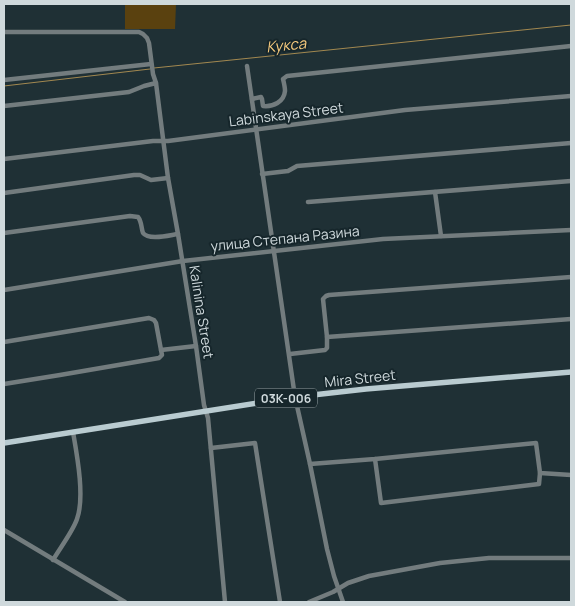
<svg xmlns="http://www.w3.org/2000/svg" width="575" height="606" font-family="Manrope,sans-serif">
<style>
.green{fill:#5a410f}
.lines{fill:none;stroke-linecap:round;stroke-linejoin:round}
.stream{stroke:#a28850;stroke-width:1}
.minor{stroke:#737c7e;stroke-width:4.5}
.major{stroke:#b9cbd0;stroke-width:5.5}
.labels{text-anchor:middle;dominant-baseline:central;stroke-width:4;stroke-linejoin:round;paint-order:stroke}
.shield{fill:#16262b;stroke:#98a3a7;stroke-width:1}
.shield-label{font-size:12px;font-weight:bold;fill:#cfd9dc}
.street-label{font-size:14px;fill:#cfd9dc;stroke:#16262b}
.water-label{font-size:15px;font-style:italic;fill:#f7cb7e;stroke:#16262b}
</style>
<rect width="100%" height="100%" fill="#1f3035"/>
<!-- green -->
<path class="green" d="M 125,4 L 176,4 L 175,29 L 125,29 Z"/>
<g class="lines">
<!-- stream -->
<g class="stream">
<path d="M 154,68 L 571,25"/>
<path d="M 4,86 L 150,69"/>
</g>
<!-- minor -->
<g class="minor">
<path d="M 4,32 L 139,32 L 143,34 L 147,38 L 149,43 L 153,74 L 156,83 L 168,178 L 178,234 L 196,346 L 204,405 L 208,418 L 225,602"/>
<path d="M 247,66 L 295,397 L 310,464 L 327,549 L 334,576 L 343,602"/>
<path d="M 4,80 L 151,64"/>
<path d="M 252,99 L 261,97 L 262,99 L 263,106 C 273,107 284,102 285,91 C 285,87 284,83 283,79 L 287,76 L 571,46"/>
<path d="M 4,106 L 129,92 L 144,86 L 156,83"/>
<path d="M 4,159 L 153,141 L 168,141 L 405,110 L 571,96"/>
<path d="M 262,174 L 288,171 L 297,166 L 571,143"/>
<path d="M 435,192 L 441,236"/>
<path d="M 4,193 L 134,175 L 140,175 L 151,180 L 168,178"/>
<path d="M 308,202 L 571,181"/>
<path d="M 4,233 L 130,216 L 138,217 C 142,222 141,228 143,233 C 149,241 170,235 178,234"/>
<path d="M 4,290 L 183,261 L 383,239 L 571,230"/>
<path d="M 327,337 L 571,319"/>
<path d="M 4,342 L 149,318 L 154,320 L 156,323 L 161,350"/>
<path d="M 290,354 L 325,350 L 327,348 L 327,337 L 323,299 L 326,296 L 329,295 L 571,277"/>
<path d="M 4,384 L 60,375 L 159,358 L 162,355 L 161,350 L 196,346"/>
<path d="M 211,448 L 255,443 L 280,602"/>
<path d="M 375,459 L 381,503 L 539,484 L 540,473"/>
<path d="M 310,464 L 375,459 L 536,443 L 540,473 L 571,475"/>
<path d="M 4,530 L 125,602"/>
<path d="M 53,560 C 60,548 73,531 77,519 C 85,497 77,455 73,432"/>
<path d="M 309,602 L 333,592 L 348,583 L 369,576 L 440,563 L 489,558 L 571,558"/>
</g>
<!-- major -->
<path class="major" d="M 4,443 L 295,397 L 366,389 L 571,372"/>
</g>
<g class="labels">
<!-- shield labels -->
<rect class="shield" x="255" y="388.5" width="62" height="19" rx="4"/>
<g class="shield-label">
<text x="286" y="398">03К-006</text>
</g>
<!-- street labels -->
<g class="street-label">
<text transform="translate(286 114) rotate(-7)">Labinskaya Street</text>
<text transform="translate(285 238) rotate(-6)">улица Степана Разина</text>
<text transform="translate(202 312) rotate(81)">Kalinina Street</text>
<text transform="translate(360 378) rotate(-6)">Mira Street</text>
</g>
<!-- water labels -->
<g class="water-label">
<text transform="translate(286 45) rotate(-6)">Кукса</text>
</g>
</g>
<!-- border -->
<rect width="575" height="606" fill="none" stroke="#cfd9dc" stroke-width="10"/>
</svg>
